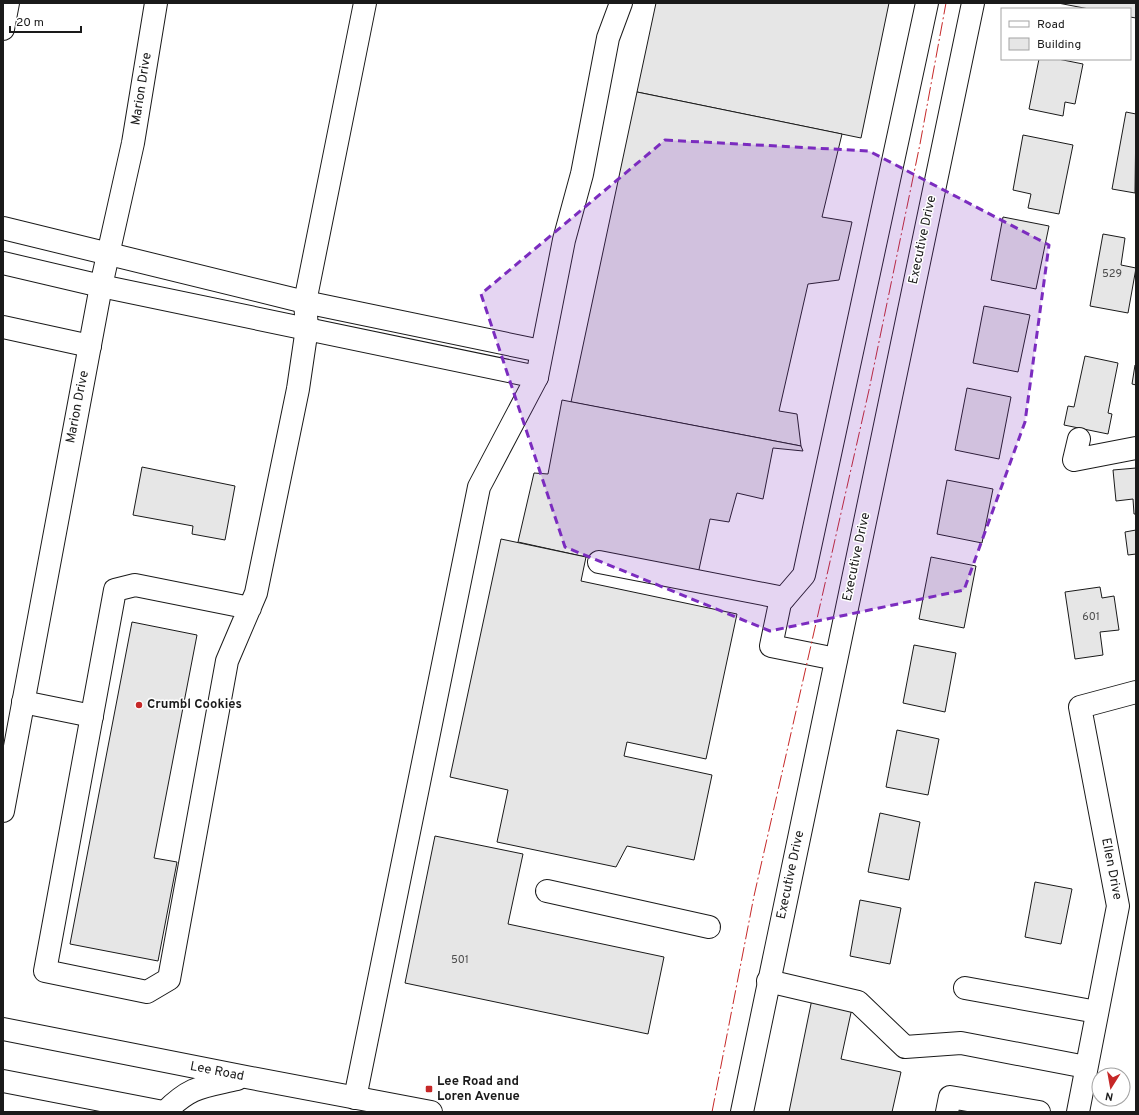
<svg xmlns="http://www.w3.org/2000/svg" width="1139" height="1115" font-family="Overpass,sans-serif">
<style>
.building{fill:#e6e6e6;stroke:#1a1a1a}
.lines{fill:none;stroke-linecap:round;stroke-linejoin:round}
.minor-casing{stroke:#1a1a1a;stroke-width:24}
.major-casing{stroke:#1a1a1a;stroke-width:24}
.minor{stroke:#fff;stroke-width:22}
.major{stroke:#fff;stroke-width:22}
.power{stroke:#c62828;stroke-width:1;stroke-dasharray:14 3 2 3;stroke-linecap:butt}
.marked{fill:#7b2cbf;fill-opacity:0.2;stroke:#7b2cbf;stroke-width:3;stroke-dasharray:8 5;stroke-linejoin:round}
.poi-dot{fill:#c62828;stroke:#fff;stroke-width:1.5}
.labels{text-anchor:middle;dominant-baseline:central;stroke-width:3;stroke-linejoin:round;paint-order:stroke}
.number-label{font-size:11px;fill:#4d4d4d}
.street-label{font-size:13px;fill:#1a1a1a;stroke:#fff}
.poi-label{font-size:13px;font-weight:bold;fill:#1a1a1a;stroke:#fff;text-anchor:start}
</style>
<rect width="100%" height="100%" fill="#fff"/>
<!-- building -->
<g class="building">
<path d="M 656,3 L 889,3 L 861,138 L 637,92 Z"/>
<path d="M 1058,3 L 1136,3 L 1136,18 L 1130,17 L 1130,9 L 1089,9 Z"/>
<path d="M 1039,59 L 1058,59 L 1083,64 L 1075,104 L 1065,102 L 1063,116 L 1029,109 Z"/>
<path d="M 637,92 L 842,134 L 822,217 L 852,222 L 839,280 L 808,284 L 779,411 L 797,414 L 801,446 L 571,402 Z"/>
<path d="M 1126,112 L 1136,114 L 1135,193 L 1112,189 Z"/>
<path d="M 1023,135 L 1073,145 L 1059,214 L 1028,208 L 1031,194 L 1013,190 Z"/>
<path d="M 1003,217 L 1049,226 L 1036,289 L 991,280 Z"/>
<path d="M 1103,234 L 1125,238 L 1121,265 L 1136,268 L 1128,313 L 1090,306 Z"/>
<path d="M 984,306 L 1030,315 L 1018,372 L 973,363 Z"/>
<path d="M 1085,356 L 1118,363 L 1108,413 L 1112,414 L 1108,434 L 1064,425 L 1068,406 L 1074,407 Z"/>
<path d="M 1135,365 L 1136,365 L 1136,385 L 1132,384 Z"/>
<path d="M 967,388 L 1011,397 L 999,459 L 955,450 Z"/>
<path d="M 562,400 L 801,446 L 803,451 L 773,448 L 763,499 L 737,493 L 729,522 L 710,519 L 698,574 L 586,557 L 518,542 L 534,473 L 548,474 Z"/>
<path d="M 142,467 L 235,486 L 225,540 L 192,534 L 193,526 L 133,515 Z"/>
<path d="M 1136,468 L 1136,514 L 1134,514 L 1133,499 L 1116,501 L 1113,470 Z"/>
<path d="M 947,480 L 993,489 L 982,543 L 937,534 Z"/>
<path d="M 1136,530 L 1136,554 L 1128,555 L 1125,532 Z"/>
<path d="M 501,539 L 586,557 L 581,581 L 737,614 L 706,759 L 627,742 L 624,756 L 712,775 L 694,860 L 627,846 L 616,867 L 497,842 L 508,790 L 450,777 Z"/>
<path d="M 931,557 L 976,566 L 964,628 L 919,619 Z"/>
<path d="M 1100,587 L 1102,598 L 1114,596 L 1119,630 L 1100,632 L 1103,655 L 1075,659 L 1065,592 Z"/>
<path d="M 132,622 L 197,635 L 154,858 L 177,862 L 158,961 L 70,944 Z"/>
<path d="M 914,645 L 956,653 L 945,712 L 903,703 Z"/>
<path d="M 897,730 L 939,739 L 928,795 L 886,787 Z"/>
<path d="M 880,813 L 920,822 L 909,880 L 868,872 Z"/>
<path d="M 435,836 L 523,854 L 508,924 L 664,957 L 648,1034 L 405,983 Z"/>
<path d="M 1035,882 L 1072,889 L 1061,944 L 1025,937 Z"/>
<path d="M 860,900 L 901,908 L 890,964 L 850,956 Z"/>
<path d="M 812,999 L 852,1008 L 841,1059 L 901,1072 L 892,1112 L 789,1112 Z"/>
</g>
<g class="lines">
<!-- minor casing -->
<g class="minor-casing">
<g id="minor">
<path d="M 3,29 L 8,3"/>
<path d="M 3,228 L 305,302 L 541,351"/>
<path d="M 3,263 L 101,286 L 537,377"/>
<path d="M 3,327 L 90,346"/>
<path d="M 1079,439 L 1074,460 L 1136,448"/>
<path d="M 599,562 L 784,598"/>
<path d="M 250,608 L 135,585 L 115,590 L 45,971 L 147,992 L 169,979 L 227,661 L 256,593 L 298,389 L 307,328 L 305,302 L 365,3"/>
<path d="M 836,659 L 771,646 L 780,603 L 804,575 L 927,3"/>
<path d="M 23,702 L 92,716"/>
<path d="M 3,811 L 101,286 L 133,143 L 156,3"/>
<path d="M 547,891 L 709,927"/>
<path d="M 768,981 L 858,1002 L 905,1047 L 961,1043 L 1086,1067"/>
<path d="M 965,988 L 1097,1012"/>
<path d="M 355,1098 L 479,487 L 537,377 L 564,240 L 582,174 L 608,38 L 621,3"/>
<path d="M 742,1112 L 973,3"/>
<path d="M 947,1112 L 950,1097 L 1039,1112"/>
<path d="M 1078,1112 L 1118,906 L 1080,707 L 1136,692"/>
</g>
</g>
<!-- major casing -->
<g class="major-casing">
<g id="major">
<path d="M 3,1029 L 246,1077 L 431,1112"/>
<path d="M 3,1081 L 163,1112"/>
<path d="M 165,1112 C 191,1086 202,1087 237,1079"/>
</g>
</g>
<!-- minor -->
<use href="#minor" class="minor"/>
<!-- major -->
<use href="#major" class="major"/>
<!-- power -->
<path class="power" d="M 712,1112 L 754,896 L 869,390 L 920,144 L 946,3"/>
</g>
<!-- marked area -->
<path class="marked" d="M 665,140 L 869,151 L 1049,245 L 1025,422 L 964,590 L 770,631 L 565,547 L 481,294 Z"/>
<!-- markers -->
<g class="poi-dot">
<circle cx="139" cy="705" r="4"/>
<rect x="425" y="1085" width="8" height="8" rx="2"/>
</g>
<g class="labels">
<!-- number labels -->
<g class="number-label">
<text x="1112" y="274">529</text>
<text x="1091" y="617">601</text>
<text x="460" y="960">501</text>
</g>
<!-- street labels -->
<g class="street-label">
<text transform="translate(142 89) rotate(-81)">Marion Drive</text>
<text transform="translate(923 240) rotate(-78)">Executive Drive</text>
<text transform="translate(78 407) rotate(-79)">Marion Drive</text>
<text transform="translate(857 557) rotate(-78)">Executive Drive</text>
<text transform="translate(1111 869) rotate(79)">Ellen Drive</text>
<text transform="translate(791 875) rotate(-78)">Executive Drive</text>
<text transform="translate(217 1072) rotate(11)">Lee Road</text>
</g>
<!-- poi labels -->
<g class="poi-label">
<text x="147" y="705">Crumbl Cookies</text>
<text x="437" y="1082">Lee Road and<tspan x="437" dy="15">Loren Avenue</tspan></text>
</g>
</g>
<!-- border -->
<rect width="1139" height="1115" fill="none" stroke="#1a1a1a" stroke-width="8"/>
<!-- legend -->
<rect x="1001" y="8" width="130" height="52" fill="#ffffff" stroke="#a3a3a3"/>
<rect x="1009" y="21" width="20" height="6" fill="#ffffff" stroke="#a3a3a3"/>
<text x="1037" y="28" font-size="12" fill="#1a1a1a">Road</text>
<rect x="1009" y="38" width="20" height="12" fill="#e6e6e6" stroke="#a3a3a3"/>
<text x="1037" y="48" font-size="12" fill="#1a1a1a">Building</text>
<!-- north arrow -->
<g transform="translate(1111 1087) rotate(191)"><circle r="19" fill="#ffffff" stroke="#a3a3a3"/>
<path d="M0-3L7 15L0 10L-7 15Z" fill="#c62828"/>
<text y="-6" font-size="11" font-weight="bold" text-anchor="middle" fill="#1a1a1a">N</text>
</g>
<!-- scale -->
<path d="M10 26v6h71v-6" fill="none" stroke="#1a1a1a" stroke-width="2"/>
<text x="16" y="26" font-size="12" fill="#1a1a1a" stroke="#ffffff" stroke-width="3" paint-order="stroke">20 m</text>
</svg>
